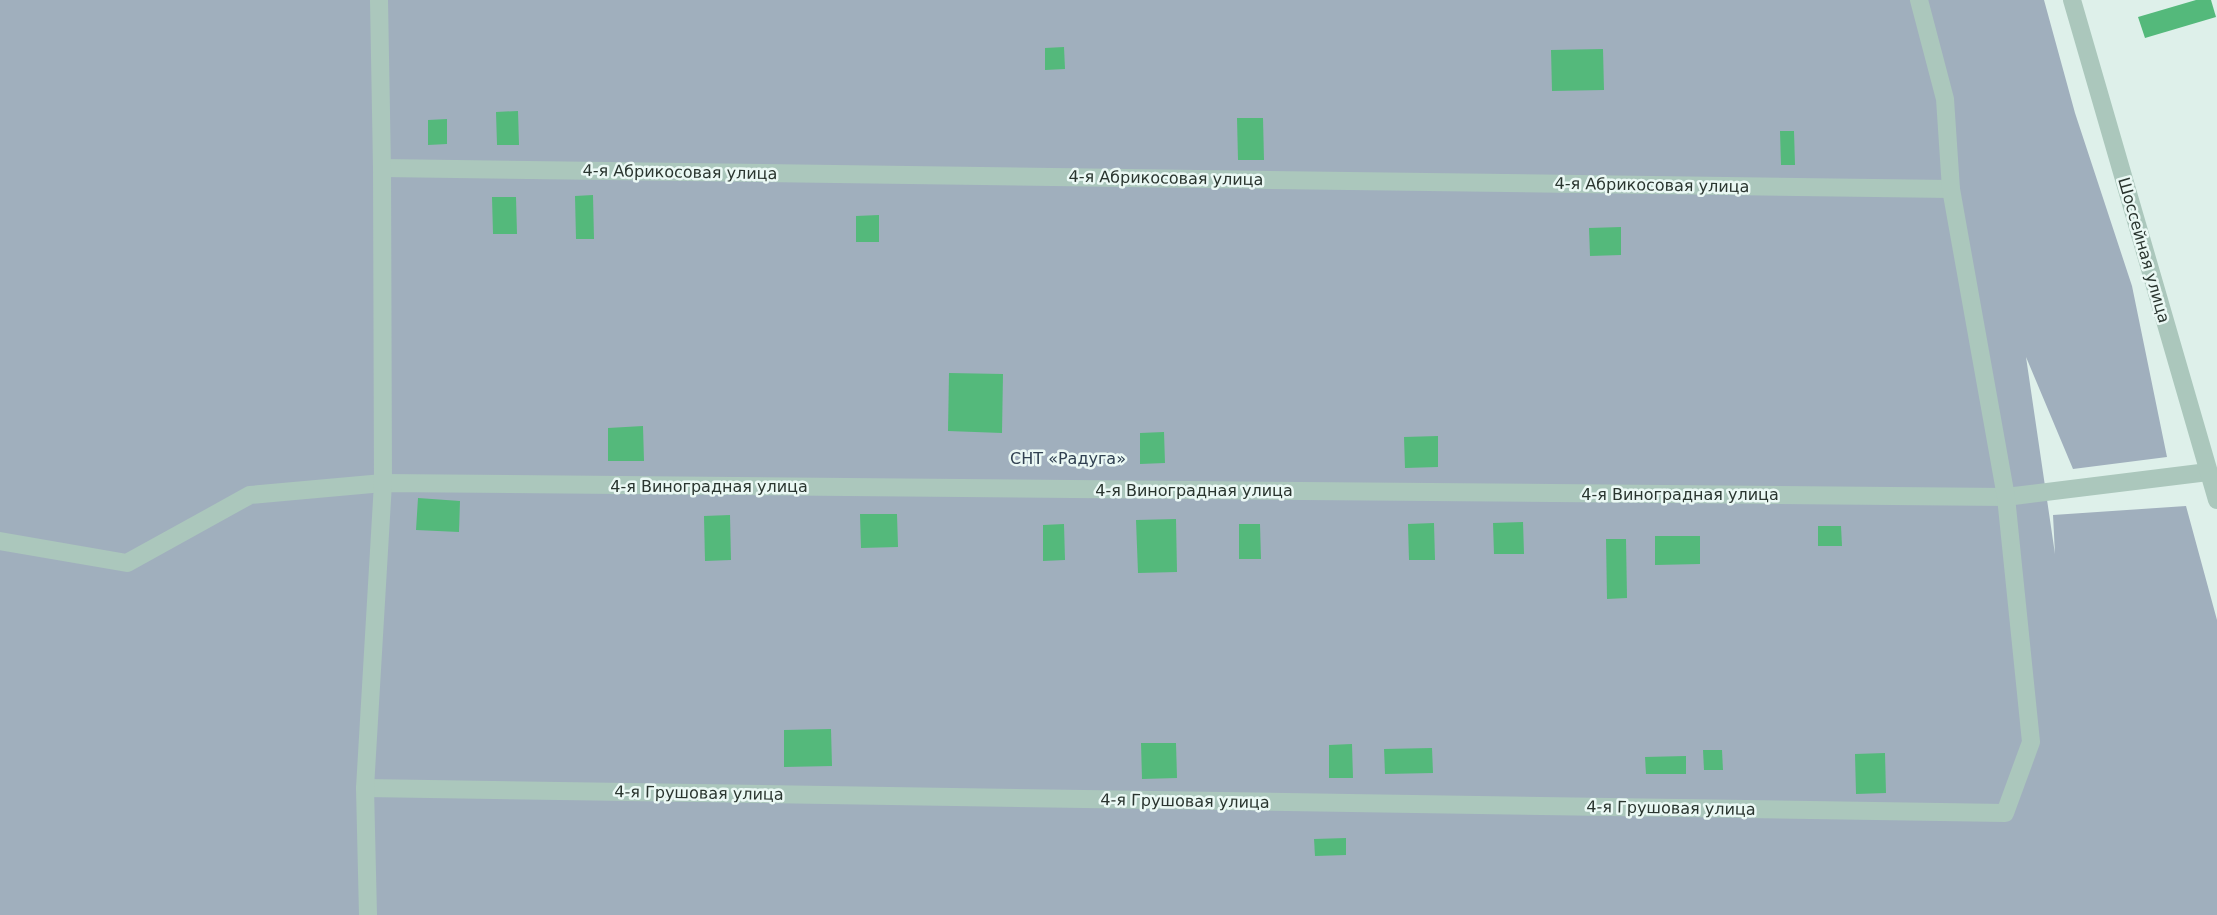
<svg xmlns="http://www.w3.org/2000/svg" width="2217" height="915" font-family="'DejaVu Sans',sans-serif">
<style>
.green{fill:#a0afbd}
.building{fill:#54b97b}
.lines{fill:none;stroke-linecap:round;stroke-linejoin:round}
.lane{stroke:#abc7bc;stroke-width:18}
.street{stroke:#abc7bc;stroke-width:18}
.labels{text-anchor:middle;dominant-baseline:central;stroke-width:5;stroke-linejoin:round;paint-order:stroke}
.street-label{font-size:16px;fill:#2a352f;stroke:#eaf8f4}
.park-label{font-size:16px;fill:#304051;stroke:#eaf8f4}
</style>
<rect width="100%" height="100%" fill="#def0ea"/>
<!-- green -->
<path class="green" d="M 0,0 L 2044,0 L 2075,113 L 2132,286 L 2167,457 L 2073,469 L 2026,357 L 2055,554 L 2053,515 L 2186,506 L 2217,620 L 2217,915 L 0,915 Z"/>
<!-- building -->
<g class="building">
<path d="M 2196,0 L 2211,0 L 2216,17 L 2145,38 L 2138,17 Z"/>
<path d="M 1064,47 L 1065,69 L 1045,70 L 1045,48 Z"/>
<path d="M 1603,49 L 1604,90 L 1552,91 L 1551,50 Z"/>
<path d="M 518,111 L 519,145 L 497,145 L 496,112 Z"/>
<path d="M 1237,118 L 1263,118 L 1264,160 L 1238,160 Z"/>
<path d="M 447,119 L 447,144 L 428,145 L 428,120 Z"/>
<path d="M 1780,131 L 1794,131 L 1795,165 L 1781,165 Z"/>
<path d="M 593,195 L 594,239 L 576,239 L 575,196 Z"/>
<path d="M 492,197 L 516,197 L 517,234 L 493,234 Z"/>
<path d="M 879,215 L 879,242 L 856,242 L 856,216 Z"/>
<path d="M 1621,227 L 1621,255 L 1590,256 L 1589,228 Z"/>
<path d="M 949,373 L 1003,374 L 1002,433 L 948,431 Z"/>
<path d="M 643,426 L 644,461 L 608,461 L 608,428 Z"/>
<path d="M 1164,432 L 1165,463 L 1140,464 L 1140,433 Z"/>
<path d="M 1438,436 L 1438,467 L 1405,468 L 1404,437 Z"/>
<path d="M 418,498 L 460,501 L 459,532 L 416,530 Z"/>
<path d="M 860,514 L 897,514 L 898,547 L 861,548 Z"/>
<path d="M 730,515 L 731,560 L 705,561 L 704,516 Z"/>
<path d="M 1176,519 L 1177,572 L 1138,573 L 1136,520 Z"/>
<path d="M 1523,522 L 1524,554 L 1494,554 L 1493,523 Z"/>
<path d="M 1434,523 L 1435,560 L 1409,560 L 1408,524 Z"/>
<path d="M 1064,524 L 1065,560 L 1043,561 L 1043,525 Z"/>
<path d="M 1239,524 L 1260,524 L 1261,559 L 1239,559 Z"/>
<path d="M 1818,526 L 1841,526 L 1842,546 L 1818,546 Z"/>
<path d="M 1655,536 L 1700,536 L 1700,564 L 1655,565 Z"/>
<path d="M 1606,539 L 1626,539 L 1627,598 L 1607,599 Z"/>
<path d="M 831,729 L 832,766 L 784,767 L 784,730 Z"/>
<path d="M 1141,743 L 1176,743 L 1177,778 L 1142,779 Z"/>
<path d="M 1352,744 L 1353,778 L 1329,778 L 1329,745 Z"/>
<path d="M 1432,748 L 1433,773 L 1385,774 L 1384,749 Z"/>
<path d="M 1703,750 L 1722,750 L 1723,770 L 1704,770 Z"/>
<path d="M 1885,753 L 1886,793 L 1856,794 L 1855,754 Z"/>
<path d="M 1686,756 L 1686,774 L 1646,774 L 1645,757 Z"/>
<path d="M 1346,838 L 1346,855 L 1315,856 L 1314,839 Z"/>
</g>
<g class="lines">
<!-- lane -->
<path class="lane" d="M 2006,497 L 2208,472"/>
<!-- street -->
<g class="street">
<path d="M 2072,0 L 2217,500"/>
<path d="M 382,168 L 1951,189"/>
<path d="M 0,541 L 127,563 L 250,495 L 383,483 L 2006,497"/>
<path d="M 365,788 L 2005,813 L 2031,742 L 2006,497 L 1951,189 L 1945,99 L 1919,0"/>
<path d="M 368,915 L 365,788 L 383,483 L 382,168 L 379,0"/>
</g>
</g>
<g class="labels">
<!-- street labels -->
<g class="street-label">
<text transform="translate(680 172) rotate(1)">4-я Абрикосовая улица</text>
<text transform="translate(1166 178) rotate(1)">4-я Абрикосовая улица</text>
<text transform="translate(1652 185) rotate(1)">4-я Абрикосовая улица</text>
<text transform="translate(2144 250) rotate(74)">Шоссейная улица</text>
<text x="709" y="486">4-я Виноградная улица</text>
<text x="1194" y="490">4-я Виноградная улица</text>
<text x="1680" y="494">4-я Виноградная улица</text>
<text transform="translate(699 793) rotate(1)">4-я Грушовая улица</text>
<text transform="translate(1185 801) rotate(1)">4-я Грушовая улица</text>
<text transform="translate(1671 808) rotate(1)">4-я Грушовая улица</text>
</g>
<!-- park labels -->
<g class="park-label">
<text x="1068" y="458">СНТ «Радуга»</text>
</g>
</g>
</svg>
